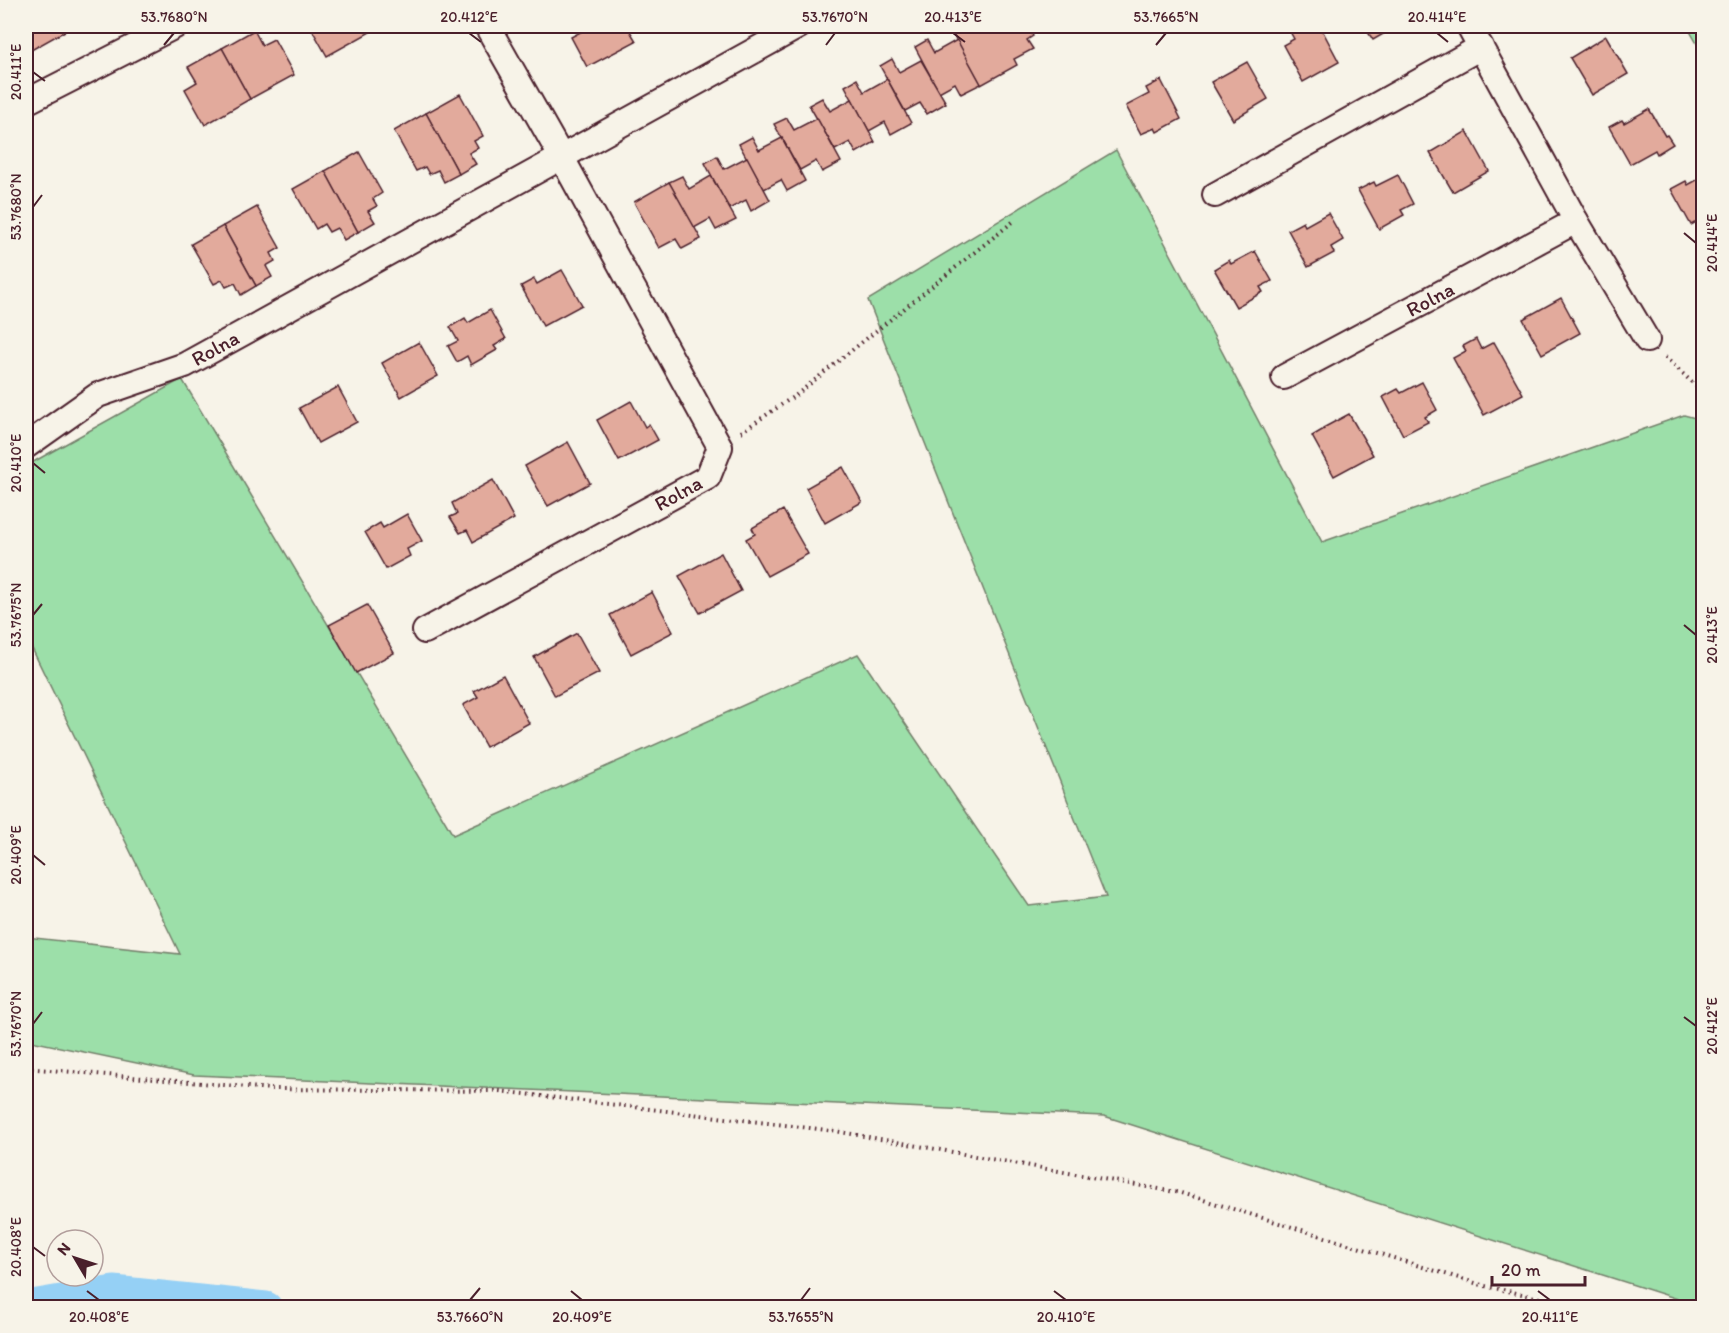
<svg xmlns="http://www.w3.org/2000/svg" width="1729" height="1333" font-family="Itim,sans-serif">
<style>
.green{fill:#9cdfa9;stroke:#737f6a;stroke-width:1.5}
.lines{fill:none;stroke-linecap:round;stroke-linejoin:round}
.canal{stroke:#95d0f5;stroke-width:33}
.building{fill:#e2aa9c;stroke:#4a1f2b;stroke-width:1.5}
.street-casing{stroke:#4a1f2b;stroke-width:28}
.path{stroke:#4a1f2b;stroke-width:4;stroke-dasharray:1.5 4.5;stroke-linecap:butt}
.street{stroke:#f7f3e8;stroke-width:24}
.ticks{fill:none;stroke:#4a1f2b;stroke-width:2}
.labels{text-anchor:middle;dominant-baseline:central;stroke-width:4.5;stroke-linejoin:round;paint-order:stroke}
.street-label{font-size:21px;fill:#4a1f2b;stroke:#f7f3e8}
.neatline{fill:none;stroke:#4a1f2b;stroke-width:2}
.ticks-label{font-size:15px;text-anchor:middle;fill:#4a1f2b}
</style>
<rect width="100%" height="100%" fill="#f7f3e8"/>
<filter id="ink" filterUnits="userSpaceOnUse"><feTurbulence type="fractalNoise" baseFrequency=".0167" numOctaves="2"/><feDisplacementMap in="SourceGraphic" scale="12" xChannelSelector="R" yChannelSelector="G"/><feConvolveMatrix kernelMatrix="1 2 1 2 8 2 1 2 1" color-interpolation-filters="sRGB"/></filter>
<g filter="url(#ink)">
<!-- green -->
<g class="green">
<path d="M 1687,26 L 1703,26 L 1703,54 Z"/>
<path d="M 1116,150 L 1322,542 L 1684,415 L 1703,420 L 1703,1307 L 1104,1116 L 194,1075 L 26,1040 L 26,937 L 180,954 L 26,636 L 26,466 L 182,379 L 453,835 L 858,654 L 1029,906 L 1106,897 L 868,300 Z"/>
</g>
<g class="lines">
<!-- canal -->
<path class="canal" d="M 26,1307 L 114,1292 L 266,1308"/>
</g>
<!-- building -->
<g class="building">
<path d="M 26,26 L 74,26 L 26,53 Z"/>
<path d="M 310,26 L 369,26 L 372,31 L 327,56 Z"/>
<path d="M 583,26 L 627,26 L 636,41 L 587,67 L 571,37 L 586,29 Z"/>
<path d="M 952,26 L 1028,26 L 1033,36 L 1027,40 L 1033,49 L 1014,59 L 1017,65 L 981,85 L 949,27 Z"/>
<path d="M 1293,26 L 1320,26 L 1339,62 L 1303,82 L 1283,45 L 1294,39 L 1288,28 Z"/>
<path d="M 1364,26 L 1397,26 L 1373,40 Z"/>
<path d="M 254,30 L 262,45 L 274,39 L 294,75 L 250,99 L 222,48 Z"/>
<path d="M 1606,36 L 1628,74 L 1592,95 L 1570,58 Z"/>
<path d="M 927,40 L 934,53 L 957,40 L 981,84 L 961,94 L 955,83 L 939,92 L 915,47 Z"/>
<path d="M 222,48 L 250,99 L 205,125 L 185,89 L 197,82 L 188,67 Z"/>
<path d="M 892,59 L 899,72 L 921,60 L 946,103 L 927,114 L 920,103 L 905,111 L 880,66 Z"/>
<path d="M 1247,62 L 1268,99 L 1233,120 L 1211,82 Z"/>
<path d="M 857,79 L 864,92 L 887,79 L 911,123 L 891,134 L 885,122 L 869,131 L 845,86 Z"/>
<path d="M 1161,80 L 1181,119 L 1157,132 L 1155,128 L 1141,134 L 1126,106 L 1149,94 L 1146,88 Z"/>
<path d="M 460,94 L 483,136 L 474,141 L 478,148 L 469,153 L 476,164 L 459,174 L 426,113 Z"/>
<path d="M 822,98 L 830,111 L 852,99 L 875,142 L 856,153 L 850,142 L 835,150 L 809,105 Z"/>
<path d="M 1649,109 L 1665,136 L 1667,135 L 1673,144 L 1657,154 L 1655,150 L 1630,164 L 1609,127 L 1622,120 L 1624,123 Z"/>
<path d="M 426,113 L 459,174 L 444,182 L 438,170 L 429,174 L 425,167 L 416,171 L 394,131 Z"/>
<path d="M 787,118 L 794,130 L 817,118 L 841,162 L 822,172 L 816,161 L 800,170 L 774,124 Z"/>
<path d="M 1467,131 L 1489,171 L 1453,192 L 1430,153 Z"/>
<path d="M 752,137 L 759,150 L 782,138 L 805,181 L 787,191 L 781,180 L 764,189 L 739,144 Z"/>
<path d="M 359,152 L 382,193 L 373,199 L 377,206 L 368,211 L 375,222 L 358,232 L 325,171 Z"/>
<path d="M 717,156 L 724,169 L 747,157 L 770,200 L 751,211 L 746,200 L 729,209 L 705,163 Z"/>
<path d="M 325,171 L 358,232 L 344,240 L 337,228 L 329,232 L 324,224 L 316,229 L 293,189 Z"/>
<path d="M 1398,175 L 1413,204 L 1401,210 L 1404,215 L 1379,229 L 1358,190 L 1374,182 L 1376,186 Z"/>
<path d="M 682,176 L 689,189 L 711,176 L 736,220 L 716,230 L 710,219 L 694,228 L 669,182 Z"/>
<path d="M 1704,176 L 1704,218 L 1691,225 L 1671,189 L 1686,181 L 1688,185 Z"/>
<path d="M 669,182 L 701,239 L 682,249 L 676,239 L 659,248 L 634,202 Z"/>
<path d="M 257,207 L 280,248 L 271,253 L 275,261 L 266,266 L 272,277 L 256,286 L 223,226 Z"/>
<path d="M 1328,213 L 1343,240 L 1331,247 L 1334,253 L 1308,267 L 1288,230 L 1303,222 L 1305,226 Z"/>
<path d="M 223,226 L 256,286 L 241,295 L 235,283 L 226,287 L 222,280 L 214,284 L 191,244 Z"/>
<path d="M 1255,251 L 1272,281 L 1260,287 L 1263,292 L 1236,307 L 1214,269 L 1229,260 L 1231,264 Z"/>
<path d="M 562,270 L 582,305 L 543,326 L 521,286 L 534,279 L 537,284 Z"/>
<path d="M 1561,298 L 1580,333 L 1542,354 L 1523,319 Z"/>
<path d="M 490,310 L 506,339 L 494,346 L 497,350 L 471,365 L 467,356 L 457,362 L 448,346 L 458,341 L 450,327 L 465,318 L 468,323 Z"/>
<path d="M 1476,339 L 1481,349 L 1494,342 L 1523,394 L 1484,415 L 1453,358 L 1466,351 L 1463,346 Z"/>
<path d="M 419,342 L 438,376 L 401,397 L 382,363 Z"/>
<path d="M 1422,382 L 1437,410 L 1425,417 L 1428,422 L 1403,435 L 1383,397 L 1398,389 L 1401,393 Z"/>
<path d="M 338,387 L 357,422 L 318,443 L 299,408 Z"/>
<path d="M 631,401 L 645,427 L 649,424 L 658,440 L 619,461 L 597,420 Z"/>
<path d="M 1349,414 L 1373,455 L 1334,476 L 1312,436 L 1324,429 L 1323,428 Z"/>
<path d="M 568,442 L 590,483 L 548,506 L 525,466 Z"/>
<path d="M 843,467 L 862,502 L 825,523 L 806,488 Z"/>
<path d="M 493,480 L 514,519 L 473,542 L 467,530 L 460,533 L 450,517 L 457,514 L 452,503 Z"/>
<path d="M 783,510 L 808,554 L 767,576 L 746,539 L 755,534 L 752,528 Z"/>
<path d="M 407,514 L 422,541 L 407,549 L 410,556 L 386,569 L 365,532 L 380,523 L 383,528 Z"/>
<path d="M 721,553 L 741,591 L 700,613 L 679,576 Z"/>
<path d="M 652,592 L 673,632 L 631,654 L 610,615 Z"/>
<path d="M 367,605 L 394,653 L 356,673 L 329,625 Z"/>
<path d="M 577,633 L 599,673 L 555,696 L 534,657 Z"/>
<path d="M 503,675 L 529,723 L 486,747 L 463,705 L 478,697 L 474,691 Z"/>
</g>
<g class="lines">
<!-- street casing -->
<g class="street-casing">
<g id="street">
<path d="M 1469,26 L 1576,221 L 1647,340"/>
<path d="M 26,102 L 175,26"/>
<path d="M 1215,195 L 1481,47"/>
<path d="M 1284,377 L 1576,221"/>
<path d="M 26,446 L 98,395 L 185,365 L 799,26"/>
<path d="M 425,631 L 708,477 L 720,447 L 562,158 L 487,26"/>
</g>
</g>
<!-- path -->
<g class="path">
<path d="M 1665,357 L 1697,387 L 1704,396"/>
<path d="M 741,432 L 796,395 L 1015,220"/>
<path d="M 26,779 L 27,775"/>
<path d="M 26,1068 L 271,1089 L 499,1091 L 835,1131 L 1181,1193 L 1485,1286 L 1585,1308"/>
</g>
<!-- street -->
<use href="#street" class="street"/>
</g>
</g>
<!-- ticks -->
<path class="ticks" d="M 469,33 L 481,42M 953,33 L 965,42M 1437,33 L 1448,42M 164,45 L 174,33M 826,45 L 835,33M 1156,45 L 1166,33M 33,72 L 45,81M 33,207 L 42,195M 1684,233 L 1696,243M 33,463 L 45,473M 33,615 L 42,604M 1684,625 L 1696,635M 33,855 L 45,865M 1684,1017 L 1696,1026M 33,1024 L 42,1012M 33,1247 L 45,1256M 87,1291 L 99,1300M 571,1291 L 582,1300M 1054,1291 L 1066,1300M 1538,1291 L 1550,1300M 470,1300 L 480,1288M 801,1300 L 810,1288"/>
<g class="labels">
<!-- street labels -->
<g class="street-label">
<text transform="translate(1430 299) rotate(-28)">Rolna</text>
<text transform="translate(215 348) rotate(-29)">Rolna</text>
<text transform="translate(678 493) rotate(-29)">Rolna</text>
</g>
</g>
<!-- margin -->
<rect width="1729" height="1333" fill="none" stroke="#f7f3e8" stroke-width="66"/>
<!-- north arrow -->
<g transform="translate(75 1258) rotate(309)"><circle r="28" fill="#f7f3e8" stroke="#b29e9c" stroke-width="1.5"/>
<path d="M0-4.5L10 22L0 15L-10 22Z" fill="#4a1f2b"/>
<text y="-9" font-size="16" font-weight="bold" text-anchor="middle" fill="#4a1f2b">N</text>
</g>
<!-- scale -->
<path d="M1492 1276v9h93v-9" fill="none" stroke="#4a1f2b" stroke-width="3"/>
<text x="1501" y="1276" font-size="18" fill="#4a1f2b" stroke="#f7f3e8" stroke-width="4.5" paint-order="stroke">20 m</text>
<rect x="33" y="33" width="1663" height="1267" class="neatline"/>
<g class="ticks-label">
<text x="174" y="22">53.7680°N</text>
<text x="469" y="22">20.412°E</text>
<text x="835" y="22">53.7670°N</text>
<text x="953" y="22">20.413°E</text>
<text x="1166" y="22">53.7665°N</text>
<text x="1437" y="22">20.414°E</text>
<text transform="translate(16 72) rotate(-90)" y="5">20.411°E</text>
<text transform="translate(16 207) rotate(-90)" y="5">53.7680°N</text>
<text transform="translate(1712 243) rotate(-90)" y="5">20.414°E</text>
<text transform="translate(16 463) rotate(-90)" y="5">20.410°E</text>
<text transform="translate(16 615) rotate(-90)" y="5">53.7675°N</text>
<text transform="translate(1712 635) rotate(-90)" y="5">20.413°E</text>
<text transform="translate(16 855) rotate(-90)" y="5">20.409°E</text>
<text transform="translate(16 1024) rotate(-90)" y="5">53.7670°N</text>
<text transform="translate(1712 1026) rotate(-90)" y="5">20.412°E</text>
<text transform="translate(16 1247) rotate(-90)" y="5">20.408°E</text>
<text x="99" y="1322">20.408°E</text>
<text x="470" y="1322">53.7660°N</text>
<text x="582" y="1322">20.409°E</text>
<text x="801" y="1322">53.7655°N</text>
<text x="1066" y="1322">20.410°E</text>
<text x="1550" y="1322">20.411°E</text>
</g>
</svg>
